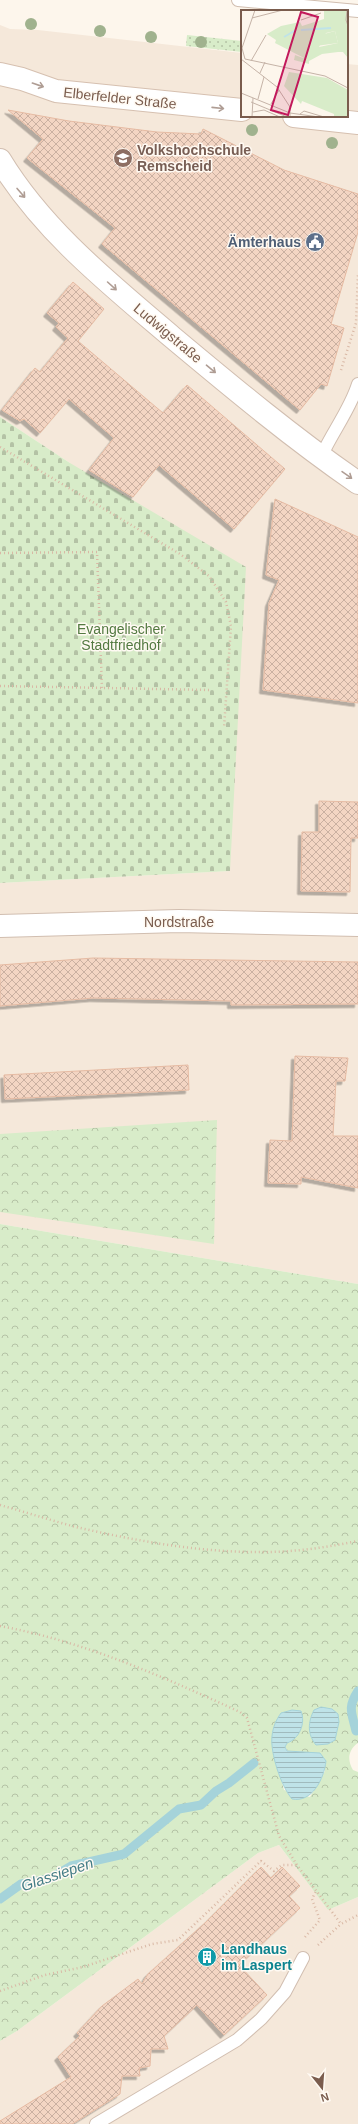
<svg xmlns="http://www.w3.org/2000/svg" width="358" height="2124" font-family="Helvetica,sans-serif">
<style>
.residential{fill:#f5e8da}
.grass{fill:url(#grass-dots)}
.forest{fill:url(#forest-crowns);fill-rule:evenodd}
.cemetery{fill:url(#cemetery-stones)}
.water{fill:url(#water-rules);stroke:#a5d3da}
.lines{fill:none;stroke-linecap:round;stroke-linejoin:round}
.stream{stroke:#a5d3da;stroke-width:9}
.building{fill:url(#building-cross-hatch);stroke:#e6bba3;filter:url(#shadow)}
.service-casing{stroke:#d1beb0;stroke-width:14}
.minor-casing{stroke:#d1beb0;stroke-width:24}
.tertiary-casing{stroke:#d1beb0;stroke-width:24}
.secondary-casing{stroke:#d6c0b0;stroke-width:24}
.path{stroke:#d9b8a5;stroke-width:2.5;stroke-dasharray:1 3;stroke-linecap:butt}
.service{stroke:#fff;stroke-width:12}
.minor{stroke:#fff;stroke-width:22}
.tertiary{stroke:#fff;stroke-width:22}
.secondary{stroke:#fff;stroke-width:22}
.tree{fill:#a0b28e}
.oneway{stroke:#af9d94}
.labels{text-anchor:middle;dominant-baseline:central;stroke-width:3;stroke-linejoin:round;paint-order:stroke}
.street-label{font-size:14px;fill:#7a5c4d;stroke:#fffaf3}
.education-label{font-size:14px;font-weight:bold;fill:#785e54;stroke:#fffaf3;text-anchor:start}
.service-label{font-size:14px;font-weight:bold;fill:#4e5e75;stroke:#fffaf3;text-anchor:end}
.park-label{font-size:14px;fill:#537a41;stroke:#fffaf3}
.culture-label{font-size:14px;font-weight:bold;fill:#0d838f;stroke:#fffaf3;text-anchor:start}
.water-label{font-size:15px;font-style:italic;fill:#437c86;stroke:#fffaf3}
.inset-river{fill:none;stroke:#bfe3e8;stroke-width:2}
.inset-road{fill:none;stroke:#c5b3a7;stroke-width:1}
.view{fill:#c2185b;fill-opacity:0.15;stroke:#c2185b;stroke-width:2}
.inset-edge{fill:none;stroke:#7a5c4d;stroke-width:2}
</style>
<defs>
<pattern id="grass-dots" width="8" height="8" patternUnits="userSpaceOnUse"><rect width="8" height="8" fill="#d8ecc9"/><path d="M2 2h.1M6 6h.1" fill="none" stroke="#b4c2a5" stroke-width="1.8" stroke-linecap="round"/></pattern>
<pattern id="forest-crowns" width="20" height="18" patternUnits="userSpaceOnUse"><rect width="20" height="18" fill="#d8ecc9"/><path d="M2 6a3 3 0 1 1 6 0M12 15a3 3 0 1 1 6 0" fill="none" stroke="#b4c2a5"/></pattern>
<pattern id="cemetery-stones" width="16" height="16" patternUnits="userSpaceOnUse"><rect width="16" height="16" fill="#d8ecc9"/><path d="M2 7V4a2 2 0 0 1 4 0v3zM10 15v-3a2 2 0 0 1 4 0v3z" fill="#b4c2a5"/></pattern>
<pattern id="water-rules" width="6" height="5" patternUnits="userSpaceOnUse"><rect width="6" height="5" fill="#bfe3e8"/><path d="M0 2.5h6" fill="none" stroke="#a0bbbe"/></pattern>
<pattern id="building-cross-hatch" width="8" height="8" patternUnits="userSpaceOnUse"><rect width="8" height="8" fill="#f3d5c3"/><path d="M0 0l8 8M0 8l8-8" fill="none" stroke="#cab0a1"/></pattern>
<filter id="shadow"><feDropShadow dx="-3.5" dy="3.5" stdDeviation="0" flood-color="#0004"/></filter>
</defs>
<rect width="100%" height="100%" fill="#fdf6ec"/>
<!-- residential -->
<g class="residential">
<path d="M 0,25 L 10,29 L 38,30 L 242,53 L 242,116 L 347,116 L 347,64 L 358,65 L 358,1284 L 0,1224 L 0,883 L 230,871 L 70,463 L 0,417 Z"/>
<path d="M 279,1845 L 328,1910 L 358,1897 L 358,2124 L 0,2124 L 0,2041 L 17,2031 L 258,1853 Z"/>
</g>
<!-- grass -->
<path class="grass" d="M 187,35 L 242,41 L 242,52 L 186,46 Z"/>
<!-- forest -->
<g class="forest">
<path d="M 217,1120 L 214,1244 L 0,1212 L 0,1134 Z"/>
<path d="M 0,1224 L 358,1284 L 358,1743 C 348,1750 347,1760 353,1770 L 358,1772 L 358,1897 L 328,1910 L 279,1845 L 258,1853 L 17,2031 L 0,2041 ZM 294,1741 L 287,1743 L 285,1747 L 288,1751 L 320,1753 L 325,1771 L 310,1797 L 284,1790 L 273,1747 Z"/>
</g>
<!-- cemetery -->
<path class="cemetery" d="M 0,417 L 70,463 L 246,567 L 230,871 L 0,883 Z"/>
<!-- water -->
<g class="water">
<path d="M 321,1707 L 332,1709 L 338,1714 L 339,1722 L 335,1740 L 328,1744 L 316,1745 C 307,1734 308,1722 314,1710 Z"/>
<path d="M 292,1710 L 301,1711 C 306,1724 299,1739 287,1743 L 285,1747 L 287,1751 L 320,1753 L 326,1761 C 324,1779 312,1803 292,1799 C 281,1786 270,1753 272,1736 C 273,1727 276,1720 281,1713 Z"/>
</g>
<g class="lines">
<!-- stream -->
<g class="stream">
<path d="M 356,1731 C 352,1713 347,1708 358,1691"/>
<path d="M 0,1899 L 21,1884 L 49,1879 L 71,1866 L 124,1854 L 179,1809 L 201,1805 L 216,1791 L 229,1783 L 254,1763"/>
</g>
</g>
<!-- building -->
<g class="building">
<path d="M 8,110 L 69,121 L 157,132 L 201,134 L 203,129 L 284,170 L 358,194 L 358,232 L 331,324 L 344,328 L 327,386 L 321,384 L 300,410 L 102,244 L 115,228 L 27,158 L 43,139 Z"/>
<path d="M 73,282 L 104,309 L 78,341 L 163,413 L 187,385 L 285,469 L 234,529 L 159,465 L 133,497 L 89,470 L 114,438 L 69,399 L 40,433 L 24,419 L 20,421 L 2,410 L 35,368 L 40,372 L 68,338 L 56,327 L 59,323 L 47,313 Z"/>
<path d="M 275,499 L 358,537 L 358,703 L 263,690 L 269,603 L 279,580 L 266,575 Z"/>
<path d="M 319,801 L 358,802 L 358,838 L 351,838 L 350,892 L 301,891 L 302,832 L 319,832 Z"/>
<path d="M 93,958 L 358,962 L 358,1004 L 231,1005 L 231,1001 L 93,998 L 0,1006 L 0,965 Z"/>
<path d="M 295,1056 L 348,1058 L 345,1081 L 336,1081 L 333,1136 L 358,1136 L 358,1188 L 301,1177 L 301,1184 L 268,1183 L 270,1140 L 292,1141 Z"/>
<path d="M 188,1065 L 189,1090 L 5,1099 L 4,1075 Z"/>
<path d="M 261,1867 L 271,1878 L 282,1867 L 300,1886 L 289,1896 L 300,1908 L 239,1965 L 267,1995 L 224,2035 L 197,2005 L 164,2036 L 168,2049 L 151,2049 L 150,2066 L 139,2068 L 140,2076 L 122,2076 L 120,2094 L 72,2124 L 0,2124 L 0,2121 L 71,2077 L 58,2057 L 80,2036 L 77,2033 L 102,2006 L 138,1979 L 142,1984 L 148,1974 L 206,1922 Z"/>
</g>
<g class="lines">
<!-- service casing -->
<g class="service-casing">
<g id="service">
<path d="M 238,0 L 358,11"/>
<path d="M 321,457 C 332,432 350,410 358,384"/>
<path d="M 96,2124 L 237,2040 L 261,2019 L 285,1992 L 303,1958"/>
</g>
</g>
<!-- minor casing -->
<g class="minor-casing">
<path id="minor" d="M 0,160 C 43,231 110,284 172,337 C 233,388 293,438 358,483"/>
</g>
<!-- tertiary casing -->
<g class="tertiary-casing">
<path id="tertiary" d="M 0,926 L 179,921 L 358,925"/>
</g>
<!-- secondary casing -->
<g class="secondary-casing">
<g id="secondary">
<path d="M 0,74 L 22,79 L 56,91 L 242,110"/>
<path d="M 294,116 L 358,123"/>
</g>
</g>
<!-- path -->
<g class="path">
<path d="M 341,370 L 356,323 L 358,274"/>
<path d="M 0,447 L 180,554 L 209,576 L 226,602 L 231,626 L 224,728"/>
<path d="M 0,553 L 97,552 L 102,688"/>
<path d="M 0,686 L 211,690"/>
<path d="M 0,1505 C 25,1512 50,1520 76,1527 C 137,1541 202,1553 265,1552 C 296,1552 328,1547 358,1541"/>
<path d="M 0,1626 C 86,1642 161,1676 240,1712 L 247,1718 L 279,1836 L 297,1865 L 341,1924 L 358,1915"/>
<path d="M 305,1937 L 320,1920 L 312,1899 L 316,1891"/>
<path d="M 318,1945 L 341,1924"/>
<path d="M 0,1991 L 45,1975 L 83,1967 L 152,1944 L 178,1940 L 261,1861 L 274,1871 L 282,1865 L 297,1865"/>
</g>
<!-- service -->
<use href="#service" class="service"/>
<!-- minor -->
<use href="#minor" class="minor"/>
<!-- tertiary -->
<use href="#tertiary" class="tertiary"/>
<!-- secondary -->
<use href="#secondary" class="secondary"/>
</g>
<!-- trees -->
<g class="tree">
<circle cx="31" cy="24" r="6"/>
<circle cx="100" cy="31" r="6"/>
<circle cx="151" cy="37" r="6"/>
<circle cx="201" cy="42" r="6"/>
<circle cx="252" cy="130" r="6"/>
<circle cx="332" cy="143" r="6"/>
</g>
<!-- one-way arrows -->
<defs><path id="oneway-shaft" d="M-6 0H5M1.5-3L5.5 0L1.5 3" fill="none" stroke-width="1.6" stroke-linecap="round" stroke-linejoin="round"/></defs>
<g class="oneway">
<use href="#oneway-shaft" transform="translate(38 85) rotate(19)"/>
<use href="#oneway-shaft" transform="translate(218 108) rotate(6)"/>
<use href="#oneway-shaft" transform="translate(21 193) rotate(49)"/>
<use href="#oneway-shaft" transform="translate(112 286) rotate(42)"/>
<use href="#oneway-shaft" transform="translate(211 369) rotate(40)"/>
<use href="#oneway-shaft" transform="translate(347 475) rotate(35)"/>
</g>
<!-- icons -->
<defs>
<g id="university-disc" transform="scale(1)"><circle r="9.5" fill="#8d6e63" stroke="#fffaf3"/><path d="M0-5L7-2L0 1L-7-2ZM-4 1L0 2.5L4 1V4Q0 6-4 4Z" fill="#fff"/></g>
<g id="civic-disc" transform="scale(1)"><circle r="9.5" fill="#5c6f8a" stroke="#fffaf3"/><path d="M-.6-6.5H3V-4.5H.6V-3L4-1V1h2V6H-6V1h2V-1L-.6-3ZM-1.2 2.5V6h2.4V2.5Z" fill="#fff"/></g>
<g id="building-disc" transform="scale(1)"><circle r="9.5" fill="#0f9aa8" stroke="#fffaf3"/><path d="M-4-6H4V6H1V3H-1V6H-4ZM-2.5-4.3h1.7v1.8h-1.7ZM.8-4.3h1.7v1.8H.8ZM-2.5-1h1.7V.8h-1.7ZM.8-1h1.7V.8H.8Z" fill="#fff"/></g>
</defs>
<g fill-rule="evenodd">
<use href="#university-disc" x="123" y="158"/>
<use href="#civic-disc" x="315" y="242"/>
<use href="#building-disc" x="207" y="1957"/>
</g>
<g class="labels">
<!-- street labels -->
<g class="street-label">
<text transform="translate(120 98) rotate(6)">Elberfelder Straße</text>
<text transform="translate(168 333) rotate(40)">Ludwigstraße</text>
<text x="179" y="922">Nordstraße</text>
</g>
<!-- education labels -->
<g class="education-label">
<text x="137" y="150">Volkshochschule<tspan x="137" dy="16">Remscheid</tspan></text>
</g>
<!-- service labels -->
<g class="service-label">
<text x="301" y="242">Ämterhaus</text>
</g>
<!-- park labels -->
<g class="park-label">
<text x="121" y="629">Evangelischer<tspan x="121" dy="16">Stadtfriedhof</tspan></text>
</g>
<!-- culture labels -->
<g class="culture-label">
<text x="221" y="1949">Landhaus<tspan x="221" dy="16">im Laspert</tspan></text>
</g>
<!-- water labels -->
<g class="water-label">
<text transform="translate(57 1874) rotate(-19)">Glassiepen</text>
</g>
</g>
<!-- overview -->
<g transform="translate(241 10)">
<rect width="107" height="107" fill="#fdf6ec"/>
<path d="M 83,0 L 107,0 L 107,48 L 102,42 L 97,42 L 81,44 L 68,51 L 68,54 L 53,50 L 54,45 L 65,49 L 34,33 L 35,30 L 26,24 L 40,16 L 59,12 L 61,16 L 83,9 ZM 94,21 L 97,33 L 78,37 L 85,23 Z" fill="#d8ecc9" fill-rule="evenodd"/>
<path d="M 48,62 L 86,68 L 107,80 L 107,107 L 93,107 L 93,104 L 61,91 L 60,94 L 43,76 Z" fill="#d8ecc9"/>
<path d="M 94,21 L 97,33 L 75,36 L 75,32 L 83,24 Z" fill="#d8ecc9"/>
<path class="inset-river" d="M 60,20 L 90,18M 43,27 L 55,20"/>
<path class="inset-road" d="M 14,0 L 1,38 L 4,49 L 84,66 L 107,78M 106,0 L 105,10 L 107,16M 11,8 L 42,0M 60,10 L 80,3M 0,49 L 36,77 L 49,97 L 49,107M 10,51 L 25,25M 19,63 L 24,52M 0,83 L 49,103 L 78,107M 17,89 L 23,67M 10,92 L 46,107M 30,94 L 38,80M 12,102 L 23,100 L 39,107M 59,104 L 63,101 L 83,107M 11,107 L 12,88"/>
<path class="view" d="M 60,2 L 77,7 L 47,105 L 30,100 Z"/>
<rect width="107" height="107" class="inset-edge"/>
</g>
<!-- north arrow -->
<g transform="translate(322 2088) rotate(163)" stroke="#fffaf3" stroke-width="3" paint-order="stroke">
<path d="M0-3L7 15L0 10L-7 15Z" fill="#7a5c4d"/>
<text y="-6" font-size="11" font-weight="bold" text-anchor="middle" fill="#7a5c4d">N</text>
</g>
</svg>
